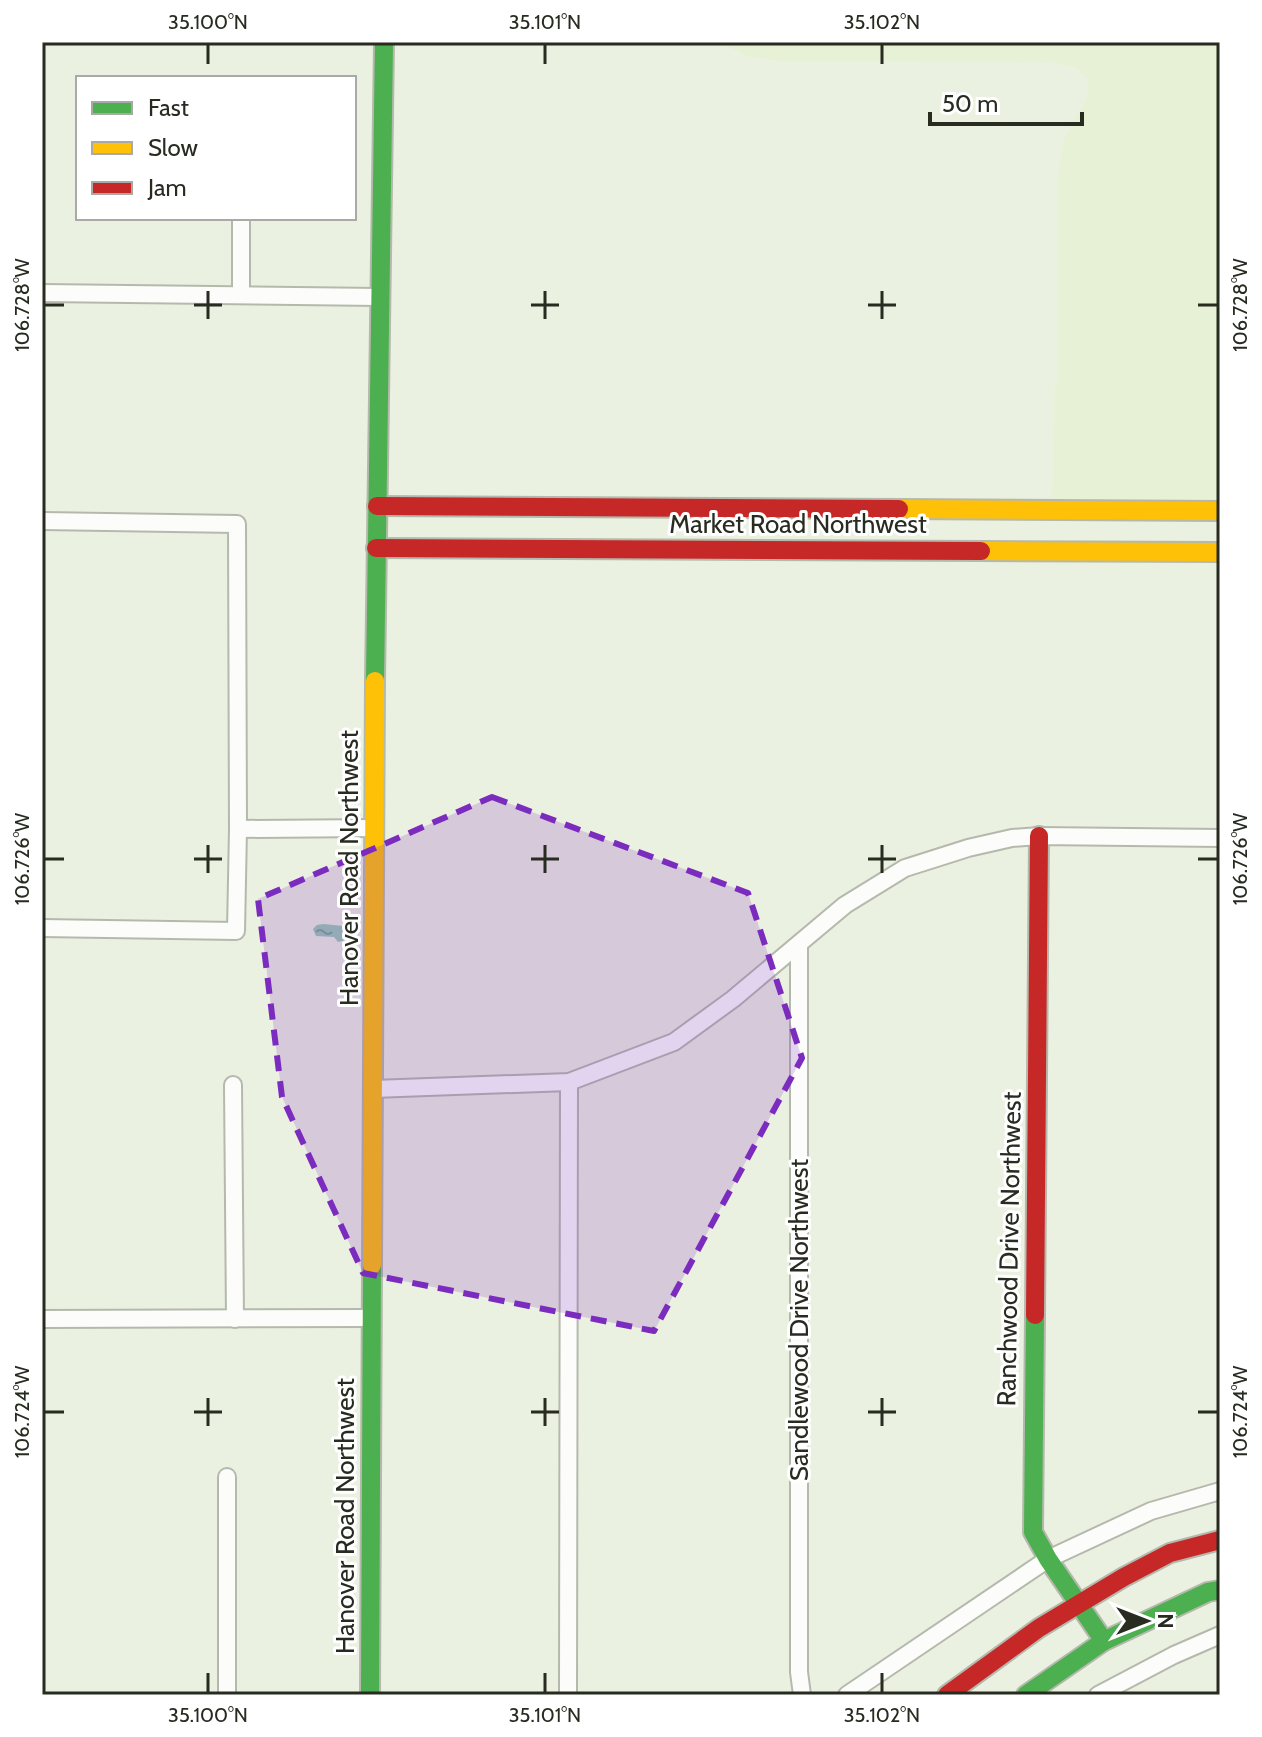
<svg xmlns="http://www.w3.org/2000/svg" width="1262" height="1737" font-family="Cabin,sans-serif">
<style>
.built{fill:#e7f1d5}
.water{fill:url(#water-ripples)}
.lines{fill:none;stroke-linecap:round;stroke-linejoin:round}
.street-casing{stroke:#b5b9ad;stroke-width:20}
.fast-casing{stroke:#b5b9ad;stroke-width:22}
.slow-casing{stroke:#b5b9ad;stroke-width:22}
.jam-casing{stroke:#b5b9ad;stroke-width:22}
.street{stroke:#fcfdfa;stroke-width:16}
.fast{stroke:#4caf50;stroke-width:18}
.slow{stroke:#ffc107;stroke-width:18}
.jam{stroke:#c62828;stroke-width:18}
.marked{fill:#7b2cbf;fill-opacity:0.2;stroke:#7b2cbf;stroke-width:6;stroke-dasharray:16 10;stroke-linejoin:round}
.ticks{fill:none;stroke:#272b20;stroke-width:3}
.labels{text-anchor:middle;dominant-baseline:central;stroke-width:6;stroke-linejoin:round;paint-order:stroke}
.street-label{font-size:26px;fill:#272b20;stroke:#fff}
.neatline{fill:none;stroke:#272b20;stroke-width:3}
.ticks-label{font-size:20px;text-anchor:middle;fill:#272b20}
</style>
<defs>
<pattern id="water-ripples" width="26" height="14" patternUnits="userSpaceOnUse" patternTransform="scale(2)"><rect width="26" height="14" fill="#99cab6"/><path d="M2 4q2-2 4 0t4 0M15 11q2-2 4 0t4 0" fill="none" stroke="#7da494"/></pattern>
</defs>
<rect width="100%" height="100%" fill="#ebf1e1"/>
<!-- built -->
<path class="built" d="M 717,42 L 1220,42 L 1220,506 L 1050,503 L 1053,486 L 1054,393 L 1057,382 L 1058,179 L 1063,142 L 1088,95 L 1088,79 L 1076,68 L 1053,62 L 780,61 L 747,56 Z"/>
<!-- water -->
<path class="water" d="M 323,924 L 344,926 L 346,940 L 338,942 L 334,937 L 316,936 L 313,929 L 317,925 Z"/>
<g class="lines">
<!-- street casing -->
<g class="street-casing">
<g id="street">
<path d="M 241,218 L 241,294"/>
<path d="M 42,293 L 379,297"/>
<path d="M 42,521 L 237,524 L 238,829 L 236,931 L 42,928"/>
<path d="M 238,829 L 375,828"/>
<path d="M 799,944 L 799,1672 L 802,1695"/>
<path d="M 233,1085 L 235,1319"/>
<path d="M 373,1089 L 569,1082 L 674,1042 L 733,999 L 845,905 L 905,868 L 968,848 L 1012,838 L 1039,836 L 1220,838"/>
<path d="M 42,1319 L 372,1318"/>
<path d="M 227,1695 L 227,1477"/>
<path d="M 568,1695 L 569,1082"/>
<path d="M 847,1695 L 1048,1559 L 1151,1511 L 1220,1491"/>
<path d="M 1098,1695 L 1174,1655 L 1220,1635"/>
</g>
</g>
<!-- fast casing -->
<g class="fast-casing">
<g id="fast">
<path d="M 375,681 L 384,42"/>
<path d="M 1035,1315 L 1033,1532 L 1048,1559 L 1104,1641"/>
<path d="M 370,1695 L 372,1265"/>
<path d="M 1026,1695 L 1104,1641 L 1208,1592 L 1220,1590"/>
</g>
</g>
<!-- slow casing -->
<g class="slow-casing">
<g id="slow">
<path d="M 899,509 L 1220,511"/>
<path d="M 981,551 L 1220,552"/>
<path d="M 372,1265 L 375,681"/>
</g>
</g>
<!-- jam casing -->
<g class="jam-casing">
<g id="jam">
<path d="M 377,506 L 899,509"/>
<path d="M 376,548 L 981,551"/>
<path d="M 1035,1315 L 1039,836"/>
<path d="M 947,1695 L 1039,1628 L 1124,1577 L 1170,1553 L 1220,1540"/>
</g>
</g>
<!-- street -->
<use href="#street" class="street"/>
<!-- fast -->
<use href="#fast" class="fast"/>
<!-- slow -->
<use href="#slow" class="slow"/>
<!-- jam -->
<use href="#jam" class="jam"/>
</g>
<!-- marked area -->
<path class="marked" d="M 492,797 L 748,893 L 802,1058 L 654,1331 L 363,1273 L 282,1097 L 258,899 Z"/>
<!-- ticks -->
<path class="ticks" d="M 208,44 L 208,64M 545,44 L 545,64M 882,44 L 882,64M 208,291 L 208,319M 545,291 L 545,319M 882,291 L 882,319M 44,305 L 64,305M 194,305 L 222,305M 531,305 L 559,305M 868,305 L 896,305M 1198,305 L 1218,305M 208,845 L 208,873M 545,845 L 545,873M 882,845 L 882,873M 44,859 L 64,859M 194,859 L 222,859M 531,859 L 559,859M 868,859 L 896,859M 1198,859 L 1218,859M 208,1398 L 208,1426M 545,1398 L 545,1426M 882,1398 L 882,1426M 44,1412 L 64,1412M 194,1412 L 222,1412M 531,1412 L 559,1412M 868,1412 L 896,1412M 1198,1412 L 1218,1412M 208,1673 L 208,1693M 545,1673 L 545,1693M 882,1673 L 882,1693"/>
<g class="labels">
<!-- street labels -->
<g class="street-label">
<text x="798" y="524">Market Road Northwest</text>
<text transform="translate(349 868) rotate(-90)">Hanover Road Northwest</text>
<text transform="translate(1009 1249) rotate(-89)">Ranchwood Drive Northwest</text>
<text transform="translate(799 1320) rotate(-90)">Sandlewood Drive Northwest</text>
<text transform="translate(345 1516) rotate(-90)">Hanover Road Northwest</text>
</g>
</g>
<!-- border -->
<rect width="1262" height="1737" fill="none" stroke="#ffffff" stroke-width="88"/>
<!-- legend -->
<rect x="76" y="76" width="280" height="144" fill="#ffffff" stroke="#a9aaa6" stroke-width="2"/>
<rect x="92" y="102" width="40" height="12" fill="#4caf50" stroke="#a9aaa6" stroke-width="2"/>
<text x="148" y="116" font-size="24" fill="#272b20">Fast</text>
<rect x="92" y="142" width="40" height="12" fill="#ffc107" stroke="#a9aaa6" stroke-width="2"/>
<text x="148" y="156" font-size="24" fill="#272b20">Slow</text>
<rect x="92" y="182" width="40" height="12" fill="#c62828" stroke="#a9aaa6" stroke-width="2"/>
<text x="148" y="196" font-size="24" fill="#272b20">Jam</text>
<!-- north arrow -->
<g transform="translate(1146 1621) rotate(90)" stroke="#ffffff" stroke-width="6" paint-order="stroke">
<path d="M0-6L14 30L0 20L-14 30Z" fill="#272b20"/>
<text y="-12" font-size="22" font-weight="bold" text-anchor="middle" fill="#272b20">N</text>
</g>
<!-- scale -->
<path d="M930 112v12h152v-12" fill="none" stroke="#272b20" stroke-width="4"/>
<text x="942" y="112" font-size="24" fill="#272b20" stroke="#ffffff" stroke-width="6" paint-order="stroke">50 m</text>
<rect x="44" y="44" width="1174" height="1649" class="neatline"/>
<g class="ticks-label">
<text x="208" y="29">35.100°N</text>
<text x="545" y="29">35.101°N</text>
<text x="882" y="29">35.102°N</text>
<text transform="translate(1240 305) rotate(-90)" y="7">106.728°W</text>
<text transform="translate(22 305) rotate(-90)" y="7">106.728°W</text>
<text transform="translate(1240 859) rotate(-90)" y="7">106.726°W</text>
<text transform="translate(22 859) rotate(-90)" y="7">106.726°W</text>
<text transform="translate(22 1412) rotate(-90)" y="7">106.724°W</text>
<text transform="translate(1240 1412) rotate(-90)" y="7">106.724°W</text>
<text x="208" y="1722">35.100°N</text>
<text x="545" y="1722">35.101°N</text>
<text x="882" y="1722">35.102°N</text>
</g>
</svg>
